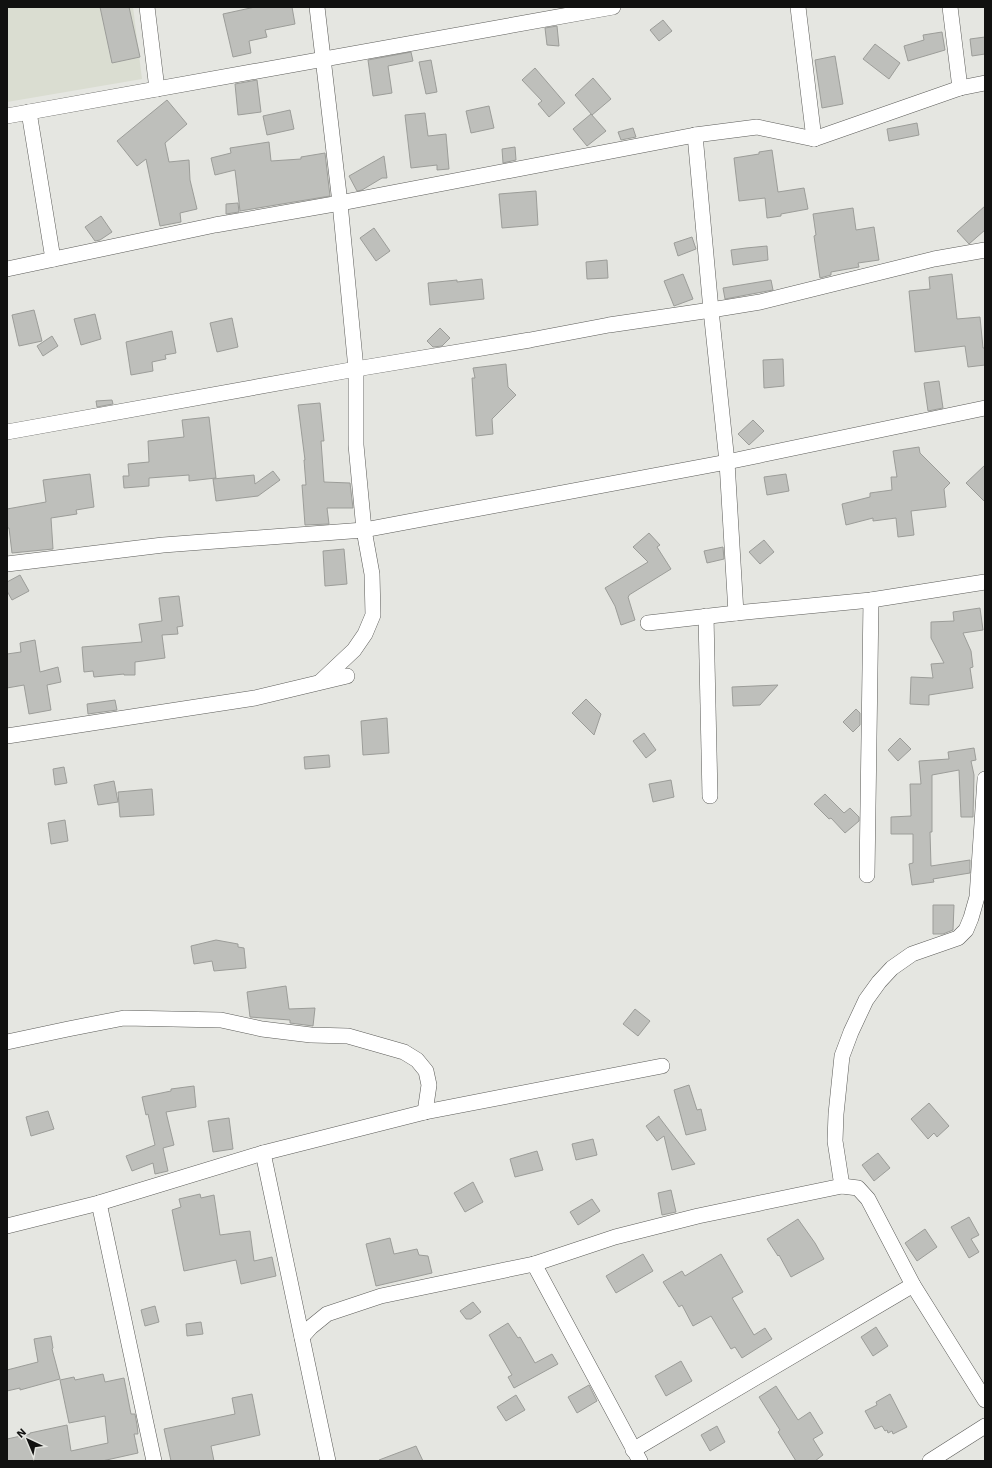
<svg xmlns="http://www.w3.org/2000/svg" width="992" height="1468" font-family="'Work Sans',sans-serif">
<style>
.built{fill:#daddd1}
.building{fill:#bebfbb;stroke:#9c9d99}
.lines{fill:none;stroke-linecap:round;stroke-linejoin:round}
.minor-casing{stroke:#5c5c59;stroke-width:16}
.minor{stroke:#fff;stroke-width:15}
</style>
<rect width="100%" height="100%" fill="#e5e6e1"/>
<!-- built -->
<path class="built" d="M 7,7 L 133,7 L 142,79 L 7,102 Z"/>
<!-- building -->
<g class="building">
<path d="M 100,7 L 129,7 L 140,57 L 112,63 Z"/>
<path d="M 255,7 L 292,7 L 295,24 L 265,30 L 267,37 L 249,41 L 251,53 L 233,57 L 223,14 Z"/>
<path d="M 663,20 L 672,31 L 659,41 L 650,30 Z"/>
<path d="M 557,26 L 559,46 L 547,45 L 545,28 Z"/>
<path d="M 942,32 L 945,50 L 908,61 L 904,46 L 924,40 L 923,35 Z"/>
<path d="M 985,37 L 985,54 L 972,56 L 970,39 Z"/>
<path d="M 875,44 L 900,63 L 889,79 L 863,59 Z"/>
<path d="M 411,52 L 413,61 L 388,66 L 392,93 L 373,96 L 368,60 Z"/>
<path d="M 835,56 L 843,104 L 822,108 L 815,60 Z"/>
<path d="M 431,60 L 437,92 L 426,94 L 419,62 Z"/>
<path d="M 535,68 L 565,103 L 549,117 L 538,104 L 542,101 L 522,80 Z"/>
<path d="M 593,78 L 611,99 L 592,115 L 575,95 Z"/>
<path d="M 257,80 L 261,112 L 238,115 L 235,84 Z"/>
<path d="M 167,100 L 187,124 L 165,143 L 169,162 L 189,160 L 190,180 L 197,209 L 180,213 L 181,222 L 160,226 L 146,159 L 137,166 L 117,141 Z"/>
<path d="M 489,106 L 494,128 L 471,133 L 466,111 Z"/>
<path d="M 290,110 L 294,129 L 267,135 L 263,116 Z"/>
<path d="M 425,113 L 428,136 L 446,134 L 449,169 L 437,170 L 437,165 L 411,168 L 405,115 Z"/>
<path d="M 591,114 L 606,131 L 587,146 L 573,129 Z"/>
<path d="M 917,123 L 919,135 L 889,141 L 887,129 Z"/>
<path d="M 633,128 L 636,137 L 621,140 L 618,132 Z"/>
<path d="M 269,142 L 271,161 L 301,159 L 301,157 L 325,153 L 330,196 L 240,211 L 235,170 L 215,175 L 211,158 L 231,153 L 230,148 Z"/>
<path d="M 515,147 L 516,160 L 503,163 L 502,149 Z"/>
<path d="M 772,150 L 778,192 L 804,188 L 808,209 L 781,214 L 781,216 L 767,218 L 765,198 L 739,201 L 734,158 L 759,154 L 759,152 Z"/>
<path d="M 384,156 L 387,178 L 382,178 L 362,190 L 357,191 L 349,176 Z"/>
<path d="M 536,191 L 538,225 L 502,228 L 499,194 Z"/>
<path d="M 238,203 L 239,212 L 226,214 L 226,204 Z"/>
<path d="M 985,206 L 985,230 L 969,244 L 957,231 Z"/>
<path d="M 853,208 L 856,230 L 874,227 L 879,260 L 858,263 L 859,267 L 831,272 L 831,275 L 820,278 L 814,236 L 816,235 L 813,214 Z"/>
<path d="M 101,216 L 112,232 L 100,240 L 95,241 L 85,227 Z"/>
<path d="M 374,228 L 390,251 L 376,261 L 360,238 Z"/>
<path d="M 692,237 L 696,249 L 678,256 L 674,243 Z"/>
<path d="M 767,246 L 768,260 L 733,265 L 731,250 L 746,248 Z"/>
<path d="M 607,260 L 608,278 L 587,279 L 586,262 Z"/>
<path d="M 683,274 L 693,299 L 674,306 L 664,281 Z"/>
<path d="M 952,274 L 957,319 L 980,317 L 983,348 L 985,348 L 985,365 L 968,367 L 965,346 L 915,352 L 909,291 L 930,289 L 929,277 Z"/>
<path d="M 482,279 L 484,299 L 430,305 L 428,283 L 457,280 L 457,282 Z"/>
<path d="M 771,280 L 773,290 L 725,299 L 723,288 Z"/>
<path d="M 34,310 L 42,341 L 19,346 L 12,315 Z"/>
<path d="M 95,314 L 101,339 L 81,345 L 74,319 Z"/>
<path d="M 232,318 L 238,347 L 217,352 L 210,323 Z"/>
<path d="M 440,328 L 450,338 L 442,346 L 433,347 L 427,341 Z"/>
<path d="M 172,331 L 176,353 L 165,355 L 166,359 L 152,362 L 153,371 L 131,375 L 126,342 Z"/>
<path d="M 52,336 L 58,346 L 43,356 L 37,346 Z"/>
<path d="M 783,359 L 784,386 L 764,388 L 763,360 Z"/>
<path d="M 506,364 L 508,387 L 516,395 L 492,419 L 493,434 L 476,436 L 472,378 L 475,378 L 473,368 Z"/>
<path d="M 939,381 L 943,408 L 928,411 L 924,383 Z"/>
<path d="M 112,400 L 113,404 L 97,407 L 96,401 Z"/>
<path d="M 320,403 L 324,441 L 321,441 L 324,482 L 350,483 L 353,508 L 327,508 L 329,524 L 305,525 L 302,485 L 306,485 L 304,460 L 305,460 L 298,405 Z"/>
<path d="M 209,417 L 216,478 L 189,481 L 189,475 L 149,478 L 149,486 L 124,488 L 123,476 L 129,476 L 128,464 L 149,462 L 148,441 L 184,437 L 182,420 Z"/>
<path d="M 753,420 L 764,431 L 749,445 L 738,434 Z"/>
<path d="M 919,447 L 920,453 L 950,483 L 944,489 L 946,507 L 911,511 L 914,535 L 898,537 L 896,518 L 873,521 L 873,518 L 846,525 L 842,504 L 870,497 L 870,493 L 892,490 L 891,477 L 897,477 L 893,451 Z"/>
<path d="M 985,465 L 985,502 L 966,483 Z"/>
<path d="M 273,471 L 280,480 L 258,496 L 216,501 L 213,479 L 254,475 L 255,484 Z"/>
<path d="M 90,474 L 94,507 L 76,510 L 77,514 L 51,518 L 53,549 L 12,553 L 9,528 L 7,528 L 7,509 L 46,502 L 43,480 Z"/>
<path d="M 786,474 L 789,491 L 767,495 L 764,477 Z"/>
<path d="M 649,533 L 660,545 L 657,547 L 671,569 L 629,595 L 629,596 L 628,597 L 635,620 L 621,625 L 615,606 L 605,588 L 648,562 L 633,547 Z"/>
<path d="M 764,540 L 774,552 L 760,564 L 749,552 Z"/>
<path d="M 723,547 L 724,559 L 707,563 L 704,551 Z"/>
<path d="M 344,549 L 347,584 L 325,586 L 323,551 Z"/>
<path d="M 20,575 L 29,591 L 12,600 L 7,591 L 7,582 Z"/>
<path d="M 179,596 L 183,626 L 177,627 L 178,634 L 162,635 L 165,658 L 135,662 L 135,675 L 124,675 L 124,674 L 94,677 L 93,671 L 84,672 L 82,647 L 142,642 L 139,624 L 162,621 L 159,598 Z"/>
<path d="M 980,608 L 983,630 L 963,633 L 971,651 L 973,667 L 970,668 L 973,688 L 929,695 L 929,705 L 910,704 L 911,677 L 933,678 L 931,664 L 944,663 L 931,638 L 931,622 L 954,621 L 953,612 Z"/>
<path d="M 35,640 L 40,672 L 58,667 L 61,682 L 47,685 L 51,710 L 29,714 L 24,685 L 7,688 L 7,654 L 21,652 L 20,643 Z"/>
<path d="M 778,685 L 760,705 L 733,706 L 732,687 Z"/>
<path d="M 586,699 L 601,714 L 594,735 L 572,713 Z"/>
<path d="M 115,700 L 117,710 L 88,714 L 87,704 Z"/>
<path d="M 856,709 L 860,713 L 860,725 L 853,732 L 843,722 Z"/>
<path d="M 387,718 L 389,753 L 363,755 L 361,721 Z"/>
<path d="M 644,733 L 656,750 L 646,758 L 633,741 Z"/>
<path d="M 900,738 L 911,749 L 898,761 L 888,750 Z"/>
<path d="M 974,748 L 976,760 L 971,761 L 974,775 L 973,817 L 961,817 L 959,770 L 932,775 L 932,832 L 930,832 L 931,866 L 970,860 L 970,873 L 933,879 L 934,882 L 912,885 L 909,864 L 913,863 L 913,834 L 891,834 L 891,817 L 911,816 L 910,784 L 921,784 L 919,761 L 949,759 L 948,752 Z"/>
<path d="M 329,755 L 330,767 L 305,769 L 304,757 Z"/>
<path d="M 64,767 L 67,783 L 55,785 L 53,769 Z"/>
<path d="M 671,780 L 674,797 L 653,802 L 649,784 Z"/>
<path d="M 114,781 L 118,802 L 98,805 L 94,785 Z"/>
<path d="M 152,789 L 154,815 L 120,817 L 118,792 Z"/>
<path d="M 825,794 L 844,813 L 850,808 L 859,817 L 859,821 L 845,833 L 831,818 L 829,819 L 814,804 Z"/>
<path d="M 65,820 L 68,841 L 51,844 L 48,823 Z"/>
<path d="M 933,905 L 954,905 L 953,930 L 943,934 L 933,934 Z"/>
<path d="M 216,940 L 238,944 L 238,947 L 244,948 L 246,968 L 214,971 L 212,961 L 194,964 L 191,946 Z"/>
<path d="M 286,986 L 289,1009 L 315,1008 L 313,1026 L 290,1023 L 290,1020 L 250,1017 L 247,992 Z"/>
<path d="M 635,1009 L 650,1021 L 638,1036 L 623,1024 Z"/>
<path d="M 689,1085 L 697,1110 L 701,1109 L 706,1130 L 686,1135 L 674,1090 Z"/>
<path d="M 194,1086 L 196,1107 L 166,1112 L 174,1145 L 163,1148 L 168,1171 L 155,1174 L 153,1163 L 132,1171 L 126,1156 L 155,1145 L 148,1114 L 146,1115 L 142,1097 L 171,1091 L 171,1089 Z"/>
<path d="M 929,1103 L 949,1126 L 937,1137 L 934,1133 L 928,1139 L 911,1119 Z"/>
<path d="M 48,1111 L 54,1129 L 31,1136 L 26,1117 Z"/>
<path d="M 659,1116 L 659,1117 L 695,1164 L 672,1170 L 664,1136 L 657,1141 L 646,1126 Z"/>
<path d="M 229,1118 L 233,1149 L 213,1152 L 208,1121 Z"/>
<path d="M 593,1139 L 597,1155 L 576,1160 L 572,1144 Z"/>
<path d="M 537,1151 L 543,1170 L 515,1177 L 510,1159 Z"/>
<path d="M 878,1153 L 890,1168 L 874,1181 L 862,1165 Z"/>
<path d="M 473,1182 L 483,1202 L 465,1212 L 454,1193 Z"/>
<path d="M 671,1190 L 676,1212 L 662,1215 L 658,1193 Z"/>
<path d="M 200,1194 L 201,1198 L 214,1195 L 220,1235 L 250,1231 L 254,1261 L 272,1257 L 276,1276 L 241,1284 L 236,1260 L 184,1271 L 172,1210 L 181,1207 L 179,1199 Z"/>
<path d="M 592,1199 L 600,1211 L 578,1225 L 570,1212 Z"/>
<path d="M 969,1217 L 979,1235 L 971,1239 L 979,1252 L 969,1258 L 951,1227 Z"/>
<path d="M 798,1219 L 815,1243 L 824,1259 L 791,1277 L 779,1255 L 778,1256 L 767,1239 Z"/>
<path d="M 925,1229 L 937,1247 L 917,1261 L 905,1243 Z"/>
<path d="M 390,1238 L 394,1254 L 417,1249 L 419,1255 L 428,1256 L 432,1273 L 376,1286 L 366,1244 Z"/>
<path d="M 643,1254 L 653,1271 L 616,1293 L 606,1276 Z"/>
<path d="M 721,1254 L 743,1292 L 732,1298 L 754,1335 L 765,1328 L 772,1339 L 742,1358 L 735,1347 L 731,1349 L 711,1316 L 693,1326 L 682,1305 L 679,1307 L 663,1282 L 682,1271 L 685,1276 Z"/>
<path d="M 473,1302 L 481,1312 L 471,1319 L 466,1319 L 460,1311 Z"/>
<path d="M 155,1306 L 159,1322 L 145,1326 L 141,1310 Z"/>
<path d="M 201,1322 L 203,1334 L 187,1336 L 186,1324 Z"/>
<path d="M 508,1323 L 518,1338 L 520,1337 L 535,1363 L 552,1354 L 558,1364 L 514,1388 L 508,1377 L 512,1375 L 489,1335 Z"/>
<path d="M 876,1327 L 888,1346 L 873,1356 L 861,1337 Z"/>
<path d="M 51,1336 L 53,1348 L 52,1349 L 60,1379 L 20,1390 L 20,1388 L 7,1391 L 7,1370 L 38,1362 L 34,1339 Z"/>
<path d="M 681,1361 L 692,1381 L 666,1396 L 655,1376 Z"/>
<path d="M 103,1374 L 105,1382 L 124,1378 L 131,1414 L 135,1414 L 137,1425 L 138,1434 L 134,1434 L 138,1453 L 102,1461 L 7,1461 L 7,1439 L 30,1434 L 30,1433 L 67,1425 L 71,1451 L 108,1443 L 105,1416 L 69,1423 L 60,1380 L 74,1377 L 75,1380 Z"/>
<path d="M 589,1385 L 597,1401 L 577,1413 L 568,1397 Z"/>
<path d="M 776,1386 L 798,1420 L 810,1412 L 823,1433 L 813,1439 L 823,1455 L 815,1461 L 796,1461 L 778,1432 L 780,1430 L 759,1397 Z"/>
<path d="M 252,1394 L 260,1435 L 211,1446 L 214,1461 L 171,1461 L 164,1429 L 235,1414 L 232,1398 Z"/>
<path d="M 890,1394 L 907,1427 L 893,1434 L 892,1431 L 888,1433 L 887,1430 L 885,1431 L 882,1426 L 875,1429 L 865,1411 L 877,1405 L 876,1402 Z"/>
<path d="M 516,1395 L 525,1410 L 506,1421 L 497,1407 Z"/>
<path d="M 717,1426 L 725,1442 L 710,1451 L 701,1435 Z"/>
<path d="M 416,1446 L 423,1461 L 379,1461 L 379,1460 Z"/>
</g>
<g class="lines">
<!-- minor casing -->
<g class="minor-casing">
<g id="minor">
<path d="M 147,7 L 157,89"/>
<path d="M 317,7 L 340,203 L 356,369 L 356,445 L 364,530 L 372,574 L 373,615 L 365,634 L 354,650 L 321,681"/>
<path d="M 798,7 L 814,139"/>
<path d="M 950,7 L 960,88"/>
<path d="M 29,112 L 53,259"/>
<path d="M 7,116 L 613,7"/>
<path d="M 695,135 L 711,310 L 727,462 L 736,613"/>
<path d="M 7,269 L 215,225 L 340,203 L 695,135 L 757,127 L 814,139 L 960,88 L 985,83"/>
<path d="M 7,432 L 356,369 L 530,340 L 609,325 L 711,310 L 760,302 L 934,259 L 985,250"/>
<path d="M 7,564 L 163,545 L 364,530 L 727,462 L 985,408"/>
<path d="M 706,616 L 710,796"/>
<path d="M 648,623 L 736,613 L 871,600 L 985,582"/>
<path d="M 7,736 L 255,698 L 347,676"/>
<path d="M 867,875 L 871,600"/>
<path d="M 7,1042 L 68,1029 L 124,1018 L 221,1020 L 262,1029 L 311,1035 L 348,1036 L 404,1052 L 417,1060 L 426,1071 L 429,1085 L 425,1112"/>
<path d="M 263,1153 L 328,1461"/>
<path d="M 842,1186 L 835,1141 L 836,1114 L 842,1056 L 851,1032 L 866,1000 L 879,982 L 892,968 L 912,954 L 958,938 L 966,930 L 971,918 L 977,897 L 985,779"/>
<path d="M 99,1203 L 154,1461"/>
<path d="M 7,1226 L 99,1203 L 263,1153 L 425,1112 L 662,1066"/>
<path d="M 534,1264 L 640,1461"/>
<path d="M 302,1337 L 311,1327 L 327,1314 L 381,1296 L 534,1264 L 615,1237 L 698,1216 L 842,1186 L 858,1188 L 868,1199 L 913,1285 L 985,1400"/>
<path d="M 633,1450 L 913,1285"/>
<path d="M 930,1461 L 985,1426"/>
</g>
</g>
<!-- minor -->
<use href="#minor" class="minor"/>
</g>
<!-- border -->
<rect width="992" height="1468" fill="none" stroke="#111110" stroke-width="16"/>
<!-- north arrow -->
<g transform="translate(28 1440) rotate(316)" stroke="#e5e6e1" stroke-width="3" paint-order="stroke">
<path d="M0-3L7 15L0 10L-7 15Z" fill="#111110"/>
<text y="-6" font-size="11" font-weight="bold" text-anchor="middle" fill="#111110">N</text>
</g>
</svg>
